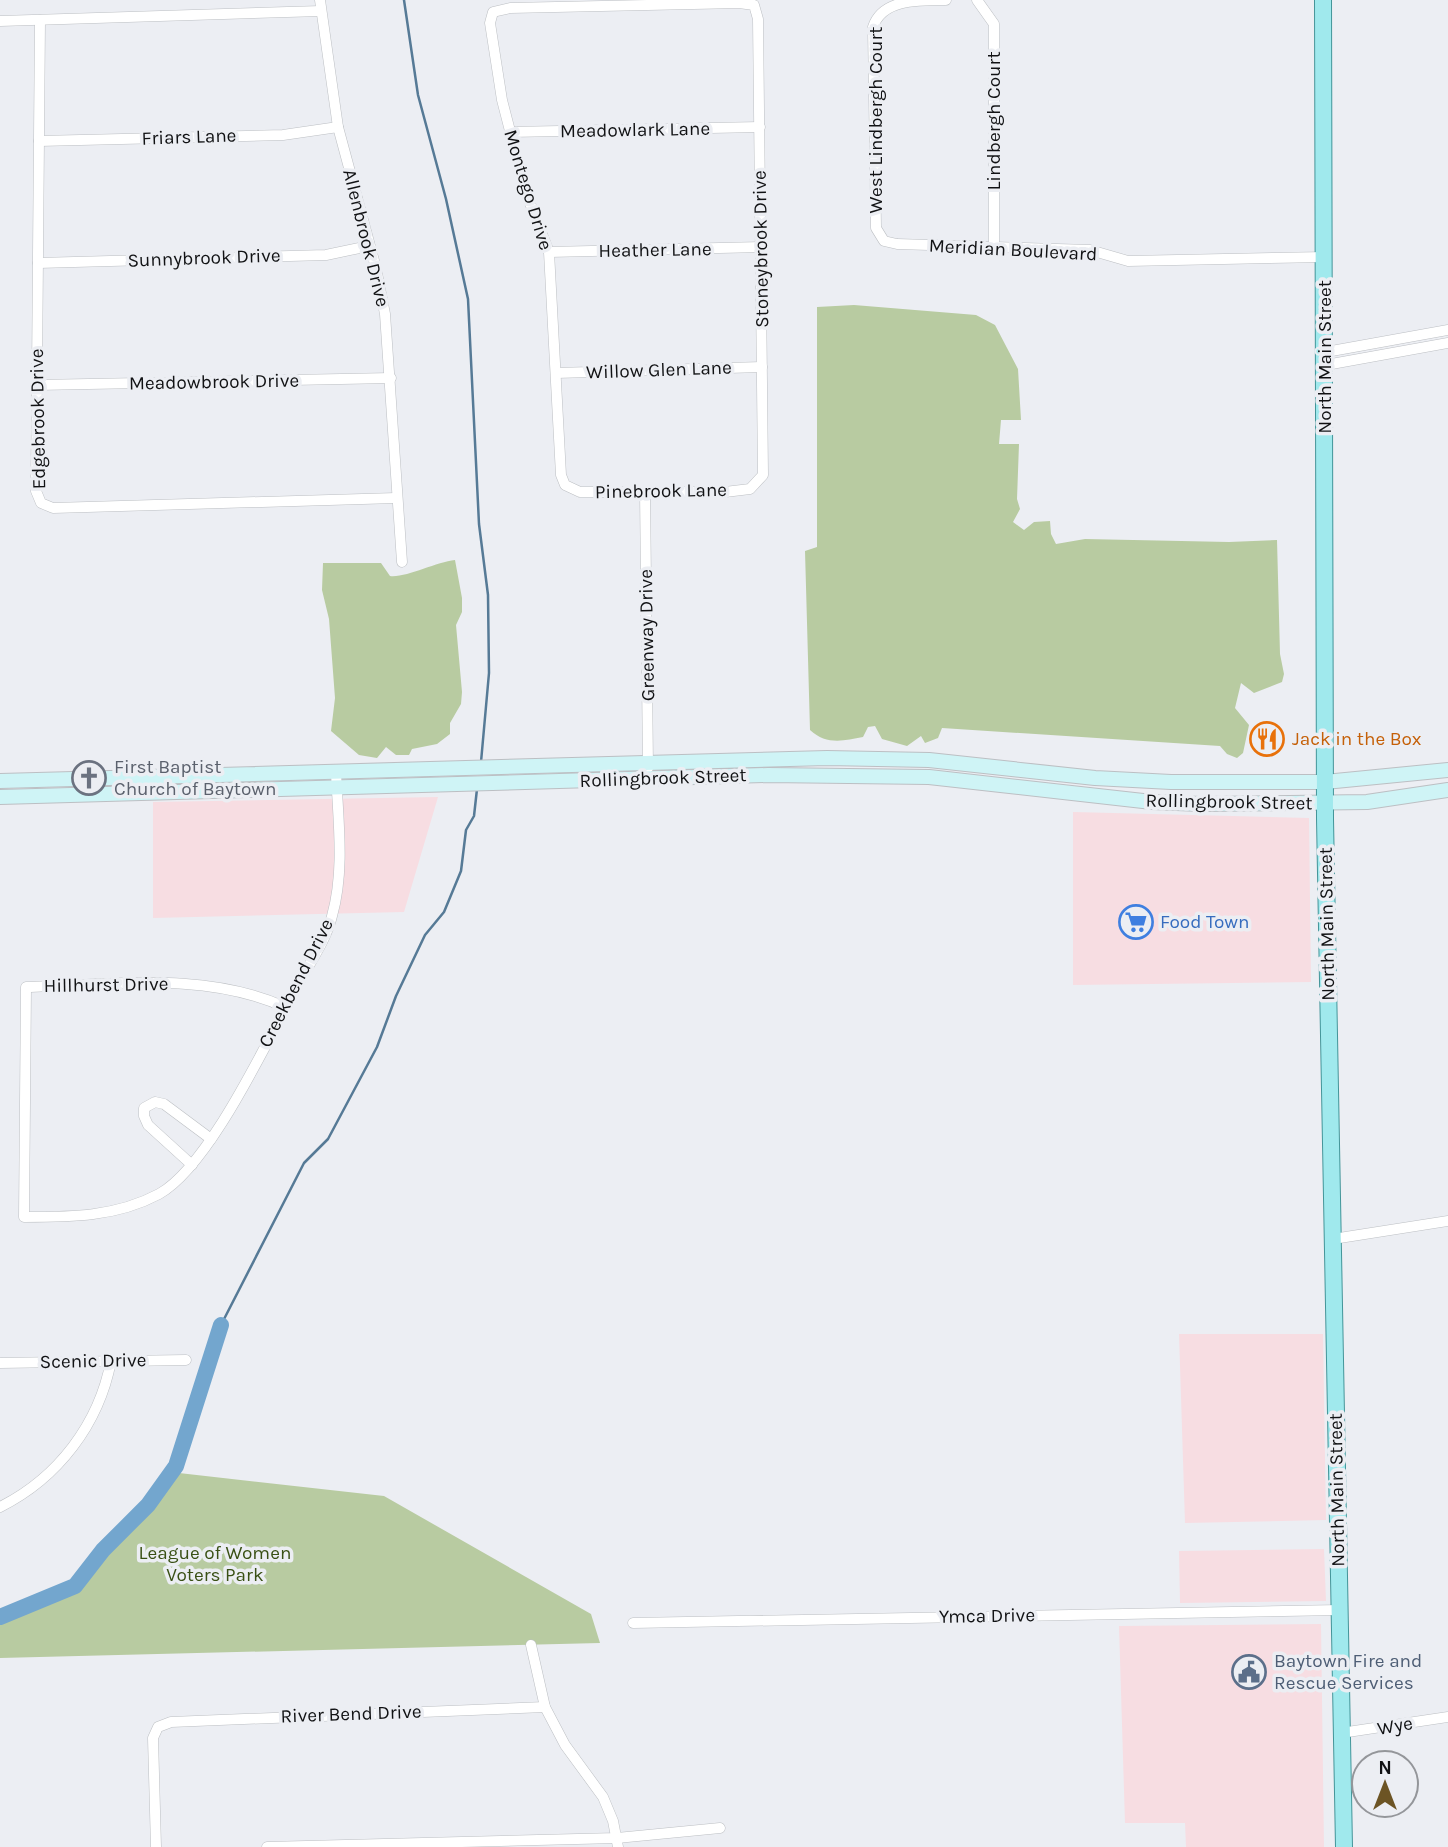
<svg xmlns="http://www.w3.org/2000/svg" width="1448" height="1847" font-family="Karla,sans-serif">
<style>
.commercial{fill:#f7dde2}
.green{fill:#b8cba1}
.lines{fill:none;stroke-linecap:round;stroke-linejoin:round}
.stream{stroke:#567a96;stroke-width:2.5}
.river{stroke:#73a6ce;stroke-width:16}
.street-casing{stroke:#bcbfc3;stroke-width:11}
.secondary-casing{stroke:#bcbfc3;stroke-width:16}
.primary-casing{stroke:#449599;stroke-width:18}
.street{stroke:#fff;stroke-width:10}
.secondary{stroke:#cff4f6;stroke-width:14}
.primary{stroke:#a0e9ed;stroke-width:16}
.labels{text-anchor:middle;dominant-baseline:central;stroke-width:7;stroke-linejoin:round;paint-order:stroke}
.street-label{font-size:19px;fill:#111214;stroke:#eceef3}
.food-label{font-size:19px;fill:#c56008;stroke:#eceef3;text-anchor:start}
.worship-label{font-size:19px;fill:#5b616d;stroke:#eceef3;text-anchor:start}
.shop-label{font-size:19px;fill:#366cbe;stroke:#eceef3;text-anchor:start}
.park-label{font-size:19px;fill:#395014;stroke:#eceef3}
.service-label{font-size:19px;fill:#4e5e75;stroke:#eceef3;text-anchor:start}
</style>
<rect width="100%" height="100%" fill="#eceef3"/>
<!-- commercial -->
<g class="commercial">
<path d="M 438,797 L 404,912 L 153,918 L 153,802 Z"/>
<path d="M 1073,812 L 1309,818 L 1311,982 L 1073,985 Z"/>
<path d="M 1179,1334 L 1323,1334 L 1326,1520 L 1185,1523 Z"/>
<path d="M 1324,1549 L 1326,1601 L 1180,1603 L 1179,1551 Z"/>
<path d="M 1321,1624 L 1324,1847 L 1186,1847 L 1185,1823 L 1125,1823 L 1119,1626 Z"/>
</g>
<!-- green -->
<g class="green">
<path d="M 854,305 L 976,315 L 995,325 L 1018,369 L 1021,420 L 1001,420 L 999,444 L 1019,444 L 1017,499 L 1020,509 L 1013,522 L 1024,530 L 1034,522 L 1050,521 L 1051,534 L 1056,544 L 1085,539 L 1229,542 L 1277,540 L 1280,654 L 1284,674 L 1282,682 L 1254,693 L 1241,683 L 1235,708 L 1249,725 L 1243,753 L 1237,758 L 1227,754 L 1220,746 L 942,728 L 938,738 L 925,743 L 921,736 L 907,746 L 882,739 L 875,726 L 868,727 L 863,737 C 843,741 826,745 810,730 L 805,551 L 817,547 L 817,307 Z"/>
<path d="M 455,560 L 462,598 L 462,612 L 456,625 L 462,692 L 461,704 L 450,723 L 450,734 L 437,744 L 412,749 L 409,755 L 396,755 L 386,747 L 377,758 L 359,755 L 331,731 L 335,698 L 329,619 L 322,590 L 323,563 L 381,563 L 390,576 C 406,578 436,562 455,560 Z"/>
<path d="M 179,1473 L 384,1496 L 591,1614 L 600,1643 L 0,1658 L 0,1622 L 70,1595 Z"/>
</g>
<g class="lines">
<!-- stream -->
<g class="stream">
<path d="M 404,0 L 418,95 L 446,199 L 468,299 L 479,524 L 488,595 L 489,673 L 481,762"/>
<path d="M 221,1325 L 304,1163 L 328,1139 L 377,1047 L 396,996 L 425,935 L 444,912 L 461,871 L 466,830 L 474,816 L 477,789"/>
</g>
<!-- river -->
<path class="river" d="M 0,1617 L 75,1586 L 103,1550 L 148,1505 L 176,1466 L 221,1325"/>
<!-- street casing -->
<g class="street-casing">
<g id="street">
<path d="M 320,0 L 338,127 L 376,268 L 385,314 L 402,562"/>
<path d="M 946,0 C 914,0 882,0 873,27 L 876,228 L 884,241 L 897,244 L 1090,250 L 1128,261 L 1325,257"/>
<path d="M 977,0 L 994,24 L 994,248"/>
<path d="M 739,3 L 754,5 L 758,19 L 763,475 L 750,489 L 725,492 L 580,492 L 565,485 L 561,475 L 549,252 L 526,193 L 502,100 L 490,23 L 493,12 L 510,8 Z"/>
<path d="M 40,20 L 36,491 L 41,503 L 53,508 L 396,498"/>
<path d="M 0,21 L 321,11"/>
<path d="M 510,132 L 760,127"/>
<path d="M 39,141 L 283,135 L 338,127"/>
<path d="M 549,252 L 762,247"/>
<path d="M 38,263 L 326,255 L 369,246"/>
<path d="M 1326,352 L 1448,330"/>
<path d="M 1326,365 L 1448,343"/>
<path d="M 556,373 L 762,367"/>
<path d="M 37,385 L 391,378"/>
<path d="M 645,491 L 648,768"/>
<path d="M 285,1007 C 204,971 113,985 26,987 L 24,1217 C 71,1217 116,1217 159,1194 C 209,1166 265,1045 294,992 C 306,968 326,942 332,916 C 345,870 338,820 336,772"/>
<path d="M 192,1165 L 148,1125 L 144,1116 L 144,1108 L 155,1102 L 164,1104 L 211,1139"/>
<path d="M 1333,1239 L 1448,1221"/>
<path d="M 0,1363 L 186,1360"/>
<path d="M 0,1507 C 58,1478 99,1424 111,1361"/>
<path d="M 633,1623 L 1340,1610"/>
<path d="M 531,1645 L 545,1707 L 565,1745 L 603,1797 L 613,1821 L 618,1847"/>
<path d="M 1341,1733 L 1448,1717"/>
<path d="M 156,1847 L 153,1738 L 158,1727 L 171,1722 L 545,1707"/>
<path d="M 267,1847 L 617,1838 L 720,1828"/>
</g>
</g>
<!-- secondary casing -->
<g class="secondary-casing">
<g id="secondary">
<path d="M 0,781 L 827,758 L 929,760 L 1095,778 L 1171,782 L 1325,782 L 1448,770"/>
<path d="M 0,797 L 768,775 L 929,777 L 1152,802 L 1201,804 L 1367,802 L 1448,790"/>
</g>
</g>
<!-- primary casing -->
<g class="primary-casing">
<path id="primary" d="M 1323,0 L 1325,819 L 1344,1847"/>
</g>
<!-- street -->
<use href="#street" class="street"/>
<!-- secondary -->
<use href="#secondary" class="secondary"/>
<!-- primary -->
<use href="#primary" class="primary"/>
</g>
<!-- icons -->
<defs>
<g id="restaurant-ring" transform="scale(1.75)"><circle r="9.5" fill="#eceef3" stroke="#e8710a" stroke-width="1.5"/><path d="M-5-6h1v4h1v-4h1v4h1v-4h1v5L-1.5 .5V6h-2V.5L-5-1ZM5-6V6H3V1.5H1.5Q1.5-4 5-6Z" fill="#e8710a"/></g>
<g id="church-ring" transform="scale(1.75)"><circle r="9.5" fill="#eceef3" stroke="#6b7280" stroke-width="1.5"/><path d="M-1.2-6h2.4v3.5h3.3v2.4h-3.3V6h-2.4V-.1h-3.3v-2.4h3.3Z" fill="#6b7280"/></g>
<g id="supermarket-ring" transform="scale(1.75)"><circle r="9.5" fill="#eceef3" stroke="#3f7fe0" stroke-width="1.5"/><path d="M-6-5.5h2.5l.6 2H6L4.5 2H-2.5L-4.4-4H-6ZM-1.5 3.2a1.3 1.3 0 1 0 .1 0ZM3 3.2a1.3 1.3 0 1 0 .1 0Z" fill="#3f7fe0"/></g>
<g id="civic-ring" transform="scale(1.75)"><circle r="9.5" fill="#eceef3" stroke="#5c6f8a" stroke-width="1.5"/><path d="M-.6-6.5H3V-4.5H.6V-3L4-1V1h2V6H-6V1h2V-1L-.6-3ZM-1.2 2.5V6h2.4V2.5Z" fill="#5c6f8a"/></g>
</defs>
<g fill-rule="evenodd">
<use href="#restaurant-ring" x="1267" y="739"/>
<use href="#church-ring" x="89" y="778"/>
<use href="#supermarket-ring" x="1136" y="922"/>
<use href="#civic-ring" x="1249" y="1672"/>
</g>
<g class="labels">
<!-- street labels -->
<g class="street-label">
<text transform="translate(876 120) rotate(-90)">West Lindbergh Court</text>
<text transform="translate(994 121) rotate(-90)">Lindbergh Court</text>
<text transform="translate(635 130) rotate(-1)">Meadowlark Lane</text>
<text transform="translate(189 137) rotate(-2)">Friars Lane</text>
<text transform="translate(528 190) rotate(73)">Montego Drive</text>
<text transform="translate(366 238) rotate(76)">Allenbrook Drive</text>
<text transform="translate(761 249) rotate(-91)">Stoneybrook Drive</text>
<text transform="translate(655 250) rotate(-1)">Heather Lane</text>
<text transform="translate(1013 250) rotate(3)">Meridian Boulevard</text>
<text transform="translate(204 258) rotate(-2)">Sunnybrook Drive</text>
<text transform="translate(1325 357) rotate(-90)">North Main Street</text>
<text transform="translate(659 370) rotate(-2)">Willow Glen Lane</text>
<text transform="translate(214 382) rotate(-1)">Meadowbrook Drive</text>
<text transform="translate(38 419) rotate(-91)">Edgebrook Drive</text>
<text transform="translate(661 491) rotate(-1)">Pinebrook Lane</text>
<text transform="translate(647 635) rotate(-91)">Greenway Drive</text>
<text transform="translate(663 778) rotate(-2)">Rollingbrook Street</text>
<text transform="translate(1229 802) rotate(1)">Rollingbrook Street</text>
<text transform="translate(1327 924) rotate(-91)">North Main Street</text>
<text transform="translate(296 983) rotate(-63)">Creekbend Drive</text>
<text transform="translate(106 985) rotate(-1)">Hillhurst Drive</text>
<text transform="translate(93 1361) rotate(-1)">Scenic Drive</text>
<text transform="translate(1337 1490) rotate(-91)">North Main Street</text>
<text transform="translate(987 1616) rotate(-1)">Ymca Drive</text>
<text transform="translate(351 1714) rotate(-2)">River Bend Drive</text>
<text transform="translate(1395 1726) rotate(-10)">Wye</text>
</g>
<!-- food labels -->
<g class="food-label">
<text x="1292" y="739">Jack in the Box</text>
</g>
<!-- worship labels -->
<g class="worship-label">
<text x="114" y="767">First Baptist<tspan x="114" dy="22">Church of Baytown</tspan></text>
</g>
<!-- shop labels -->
<g class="shop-label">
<text x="1160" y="922">Food Town</text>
</g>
<!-- park labels -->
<g class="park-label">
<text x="215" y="1553">League of Women<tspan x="215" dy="22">Voters Park</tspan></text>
</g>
<!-- service labels -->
<g class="service-label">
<text x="1274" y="1661">Baytown Fire and<tspan x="1274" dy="22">Rescue Services</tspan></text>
</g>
</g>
<!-- north arrow -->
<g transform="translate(1385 1784)"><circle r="33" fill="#eceef3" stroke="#94969a" stroke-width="2"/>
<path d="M0-5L12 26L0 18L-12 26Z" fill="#6c5424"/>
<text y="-10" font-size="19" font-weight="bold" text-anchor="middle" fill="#111214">N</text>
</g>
</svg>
